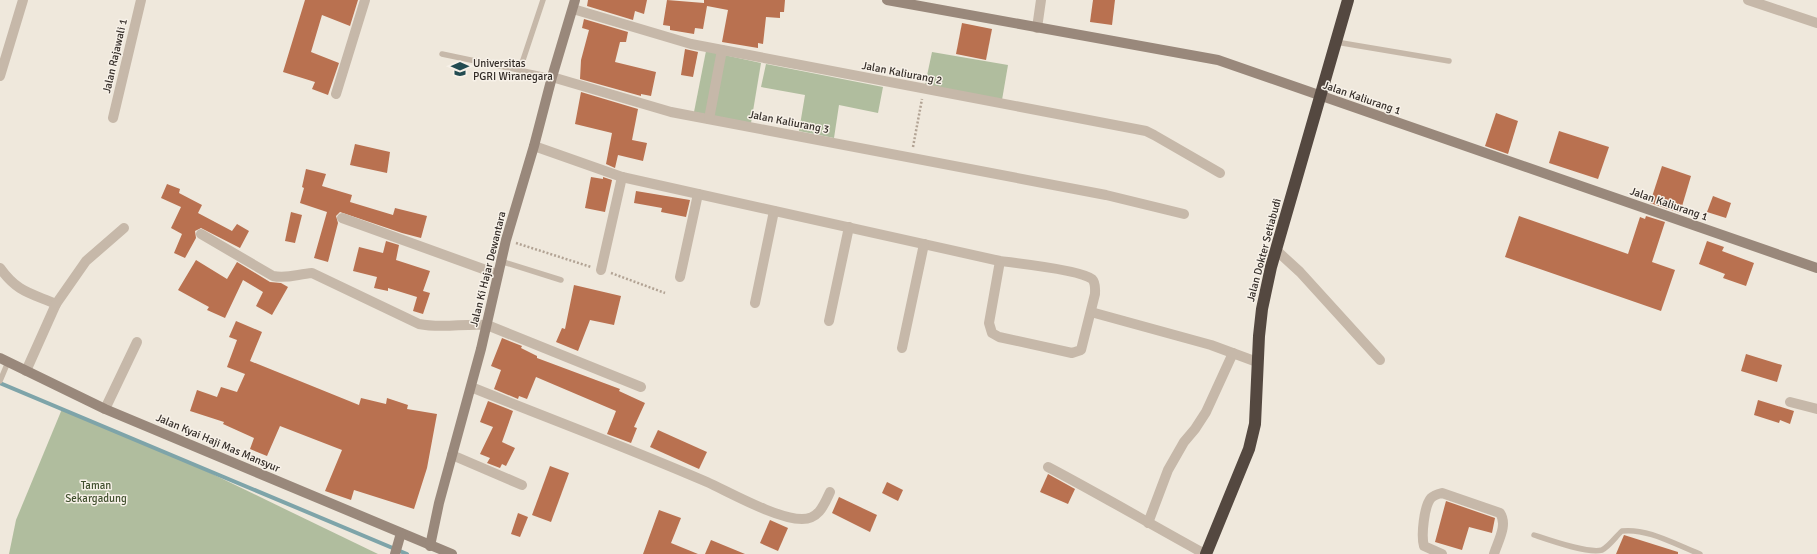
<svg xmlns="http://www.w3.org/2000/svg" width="1817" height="554" font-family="Signika,sans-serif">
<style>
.green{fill:#b0bd9e}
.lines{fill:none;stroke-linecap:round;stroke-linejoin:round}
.stream{stroke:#7ea4a9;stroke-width:4}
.building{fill:#b97150}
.path{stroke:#b2a394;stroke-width:2.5;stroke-dasharray:2 2;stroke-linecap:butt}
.lane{stroke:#c6b8a9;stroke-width:5.5}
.street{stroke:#c6b8a9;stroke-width:10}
.secondary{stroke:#99887b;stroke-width:10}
.highway{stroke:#544840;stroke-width:12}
.labels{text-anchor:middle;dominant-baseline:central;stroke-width:3;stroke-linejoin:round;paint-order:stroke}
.street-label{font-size:11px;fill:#342d28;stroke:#f7f1e8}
.poi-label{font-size:11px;fill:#342d28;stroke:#f7f1e8;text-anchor:start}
.park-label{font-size:11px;fill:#41502f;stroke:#f7f1e8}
</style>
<rect width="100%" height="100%" fill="#efe8dc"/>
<!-- green -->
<g class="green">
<path d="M 706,51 L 761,63 L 751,123 L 694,112 Z"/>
<path d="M 932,52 L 1008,65 L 1002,100 L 925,85 Z"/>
<path d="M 766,64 L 883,87 L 878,113 L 839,105 L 834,138 L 799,131 L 805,95 L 761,87 Z"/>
<path d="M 62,409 L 173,455 L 378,554 L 9,554 L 16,520 Z"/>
</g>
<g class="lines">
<!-- stream -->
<path class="stream" d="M 0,383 L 407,554"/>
</g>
<!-- building -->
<g class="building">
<path d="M 305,0 L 358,0 L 350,26 L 322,15 L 311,52 L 339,63 L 328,95 L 312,89 L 315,82 L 283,72 Z"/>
<path d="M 588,0 L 647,0 L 644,14 L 635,11 L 633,20 L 587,6 Z"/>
<path d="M 667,0 L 704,3 L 704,0 L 785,0 L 784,12 L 780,12 L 780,18 L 766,17 L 763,44 L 758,43 L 758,48 L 722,42 L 728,10 L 707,6 L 703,29 L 695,28 L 694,34 L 670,30 L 670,26 L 663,25 Z"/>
<path d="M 1093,0 L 1115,0 L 1112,25 L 1090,22 Z"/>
<path d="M 584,19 L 628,32 L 626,42 L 620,42 L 615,62 L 656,72 L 651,96 L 641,94 L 641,96 L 580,79 L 581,60 L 589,30 L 582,28 Z"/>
<path d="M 962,23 L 992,29 L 986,60 L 956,54 Z"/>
<path d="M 685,49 L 698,52 L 693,77 L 681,75 Z"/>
<path d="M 581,92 L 638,109 L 632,140 L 647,143 L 643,161 L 618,155 L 615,168 L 606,164 L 612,133 L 575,124 Z"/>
<path d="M 1496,113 L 1518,121 L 1508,154 L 1485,146 Z"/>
<path d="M 1559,131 L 1609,147 L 1598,179 L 1549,163 Z"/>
<path d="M 355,144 L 390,152 L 387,173 L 350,165 Z"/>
<path d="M 1662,166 L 1691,176 L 1680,213 L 1650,203 Z"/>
<path d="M 306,169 L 326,174 L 322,186 L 352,195 L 350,202 L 393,215 L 395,208 L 427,216 L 421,238 L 402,233 L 340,212 L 336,216 L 338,223 L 328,262 L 314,258 L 327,212 L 300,203 L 304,188 L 302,187 Z"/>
<path d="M 591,177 L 603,179 L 603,177 L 612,180 L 605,212 L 585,208 Z"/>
<path d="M 167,184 L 180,189 L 179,193 L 202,205 L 198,213 L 232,231 L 237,224 L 249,231 L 240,248 L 201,228 L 195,231 L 196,238 L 185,258 L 174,253 L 182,234 L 171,228 L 181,207 L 161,198 Z"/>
<path d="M 636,191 L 690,200 L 686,217 L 661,212 L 662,208 L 634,203 Z"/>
<path d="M 1713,196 L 1731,203 L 1726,218 L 1707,212 Z"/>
<path d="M 291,212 L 302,215 L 295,243 L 285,241 Z"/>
<path d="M 1519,216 L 1628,254 L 1640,217 L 1645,219 L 1646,216 L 1665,222 L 1652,262 L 1675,270 L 1661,311 L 1505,257 Z"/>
<path d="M 386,241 L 399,245 L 396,260 L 430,271 L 423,291 L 430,293 L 423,314 L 413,311 L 417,297 L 388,288 L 388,291 L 374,288 L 377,277 L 353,271 L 359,247 L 383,253 Z"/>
<path d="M 1707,241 L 1724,247 L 1722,251 L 1754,263 L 1746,286 L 1723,278 L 1725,274 L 1699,264 Z"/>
<path d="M 196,260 L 227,279 L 237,262 L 270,282 L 281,283 L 288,287 L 272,315 L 256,306 L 263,292 L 243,280 L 225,318 L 207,310 L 209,307 L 178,290 Z"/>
<path d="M 574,285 L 621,296 L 614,325 L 590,320 L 578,351 L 556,342 L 562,328 L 565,329 Z"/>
<path d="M 236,321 L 262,332 L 250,361 L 359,405 L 361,398 L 386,404 L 387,398 L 408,405 L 407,409 L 437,414 L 427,468 L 414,509 L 354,490 L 351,500 L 325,491 L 342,450 L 280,426 L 267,456 L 250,449 L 254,438 L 223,424 L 224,422 L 190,411 L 197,390 L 217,397 L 221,387 L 237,392 L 245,374 L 227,367 L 237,340 L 229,337 Z"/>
<path d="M 502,338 L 522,346 L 521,348 L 537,356 L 537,358 L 620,389 L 619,391 L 645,403 L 634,427 L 637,428 L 631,443 L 607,434 L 616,411 L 536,377 L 527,399 L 519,396 L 518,399 L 494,389 L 501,370 L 491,366 Z"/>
<path d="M 1746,354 L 1782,365 L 1777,382 L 1741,371 Z"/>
<path d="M 1758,400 L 1794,411 L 1790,424 L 1780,420 L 1779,423 L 1754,415 Z"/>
<path d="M 488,401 L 513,411 L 502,442 L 515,448 L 506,466 L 502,464 L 500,468 L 487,463 L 490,458 L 480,454 L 493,427 L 480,422 Z"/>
<path d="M 658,430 L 707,452 L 699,469 L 650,447 Z"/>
<path d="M 550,466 L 569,473 L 551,522 L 532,515 Z"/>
<path d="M 1048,474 L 1075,489 L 1068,504 L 1040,492 Z"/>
<path d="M 887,482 L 903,490 L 898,501 L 882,493 Z"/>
<path d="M 839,497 L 877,515 L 870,532 L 832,513 Z"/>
<path d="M 1446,501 L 1495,518 L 1492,533 L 1469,527 L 1462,550 L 1435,542 Z"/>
<path d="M 659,510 L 681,518 L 671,543 L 698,554 L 643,554 Z"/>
<path d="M 518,513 L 528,517 L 520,537 L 511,534 Z"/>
<path d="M 770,520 L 788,528 L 778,551 L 760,543 Z"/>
<path d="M 1624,535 L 1678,552 L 1678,554 L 1616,554 Z"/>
<path d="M 711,540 L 745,554 L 705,554 Z"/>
</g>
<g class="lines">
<!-- path -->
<g class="path">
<path d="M 913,147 L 922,99"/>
<path d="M 516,243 L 591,267"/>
<path d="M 611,273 L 665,293"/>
</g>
<!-- lane -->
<g class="lane">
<path d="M 1336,42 L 1449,61"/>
<path d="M 442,54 L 552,77"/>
<path d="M 519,72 L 543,0"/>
<path d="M 500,261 L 561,280"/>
<path d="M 0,381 L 8,362"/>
<path d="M 1534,535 C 1549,540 1588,554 1602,550 C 1610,546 1616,536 1622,531 C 1648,528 1676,545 1700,554"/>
</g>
<!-- street -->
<g class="street">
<path d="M 1748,0 L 1817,23"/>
<path d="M 573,9 L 691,44 L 1146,131 L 1154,135 L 1220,173"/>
<path d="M 1037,28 L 1041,0"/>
<path d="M 0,76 L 23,0"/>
<path d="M 552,77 L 671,112 L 1106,195 L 1184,214"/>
<path d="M 336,94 L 365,0"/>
<path d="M 113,118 L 141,0"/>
<path d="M 709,119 L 722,50"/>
<path d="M 534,146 L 622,177 L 1000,261 C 1017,263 1081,270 1092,279 C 1096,283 1095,289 1095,294 L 1081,350 L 1072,353 L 999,337 L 992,333 L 989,323 L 1000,261"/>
<path d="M 342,218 L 497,274"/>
<path d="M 201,234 L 273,276 C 287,279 298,274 312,273 L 419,324 C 443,329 463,323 487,325 L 641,387"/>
<path d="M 1276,250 L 1300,272 L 1380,360"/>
<path d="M 0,268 C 17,292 30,293 56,304"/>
<path d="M 601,270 L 622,177"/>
<path d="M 680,277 L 698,194"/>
<path d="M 755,303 L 774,211"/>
<path d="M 1091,312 L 1211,345 L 1257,362"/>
<path d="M 829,321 L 849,227"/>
<path d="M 902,348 L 924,244"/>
<path d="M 26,371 L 56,304 L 86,261 L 124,228"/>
<path d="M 471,387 C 550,419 629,448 707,482 C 731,493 777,519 802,519 C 819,519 824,505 830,492"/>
<path d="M 1790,402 L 1817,409"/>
<path d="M 105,409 L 137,342"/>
<path d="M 452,455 L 522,485"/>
<path d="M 1048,467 C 1101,495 1152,525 1205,554"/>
<path d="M 1148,523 L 1168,470 L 1184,442 L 1195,429 L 1206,412 L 1233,353"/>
<path d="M 1442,554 L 1424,546 C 1421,536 1424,506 1431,498 C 1434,495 1438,494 1442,493 L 1500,513 C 1508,525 1498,541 1494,554"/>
</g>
<!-- secondary -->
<g class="secondary">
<path d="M 887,0 L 1218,60 L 1817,268"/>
<path d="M 0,358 L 105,409 L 452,554"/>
<path d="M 430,546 L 439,503 L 481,349 L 506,240 L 534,146 L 552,77 L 575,0"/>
<path d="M 395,554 L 401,533"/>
</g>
<!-- highway -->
<path class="highway" d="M 1206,554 L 1249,449 L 1255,424 L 1259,336 L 1262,309 L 1271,267 L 1348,0"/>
</g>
<!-- icons -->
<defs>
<g id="university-bare" transform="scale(1.38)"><path d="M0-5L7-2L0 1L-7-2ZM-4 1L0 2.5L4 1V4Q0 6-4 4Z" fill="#224b51" stroke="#f7f1e8" stroke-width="2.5" paint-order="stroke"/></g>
</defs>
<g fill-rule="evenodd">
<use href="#university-bare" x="460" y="69"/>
</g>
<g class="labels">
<!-- street labels -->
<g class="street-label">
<text transform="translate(115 56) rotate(-77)">Jalan Rajawali 1</text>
<text transform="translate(902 73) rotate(11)">Jalan Kaliurang 2</text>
<text transform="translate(1362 98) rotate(19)">Jalan Kaliurang 1</text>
<text transform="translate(789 122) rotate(11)">Jalan Kaliurang 3</text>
<text transform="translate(1669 204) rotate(19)">Jalan Kaliurang 1</text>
<text transform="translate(1264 250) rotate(-75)">Jalan Dokter Setiabudi</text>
<text transform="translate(488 269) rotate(-76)">Jalan Ki Hajar Dewantara</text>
<text transform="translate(218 443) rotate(23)">Jalan Kyai Haji Mas Mansyur</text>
</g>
<!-- poi labels -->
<g class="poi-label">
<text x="473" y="63">Universitas<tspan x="473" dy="13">PGRI Wiranegara</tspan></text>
</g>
<!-- park labels -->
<g class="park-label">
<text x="96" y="485">Taman<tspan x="96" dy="13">Sekargadung</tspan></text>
</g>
</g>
</svg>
